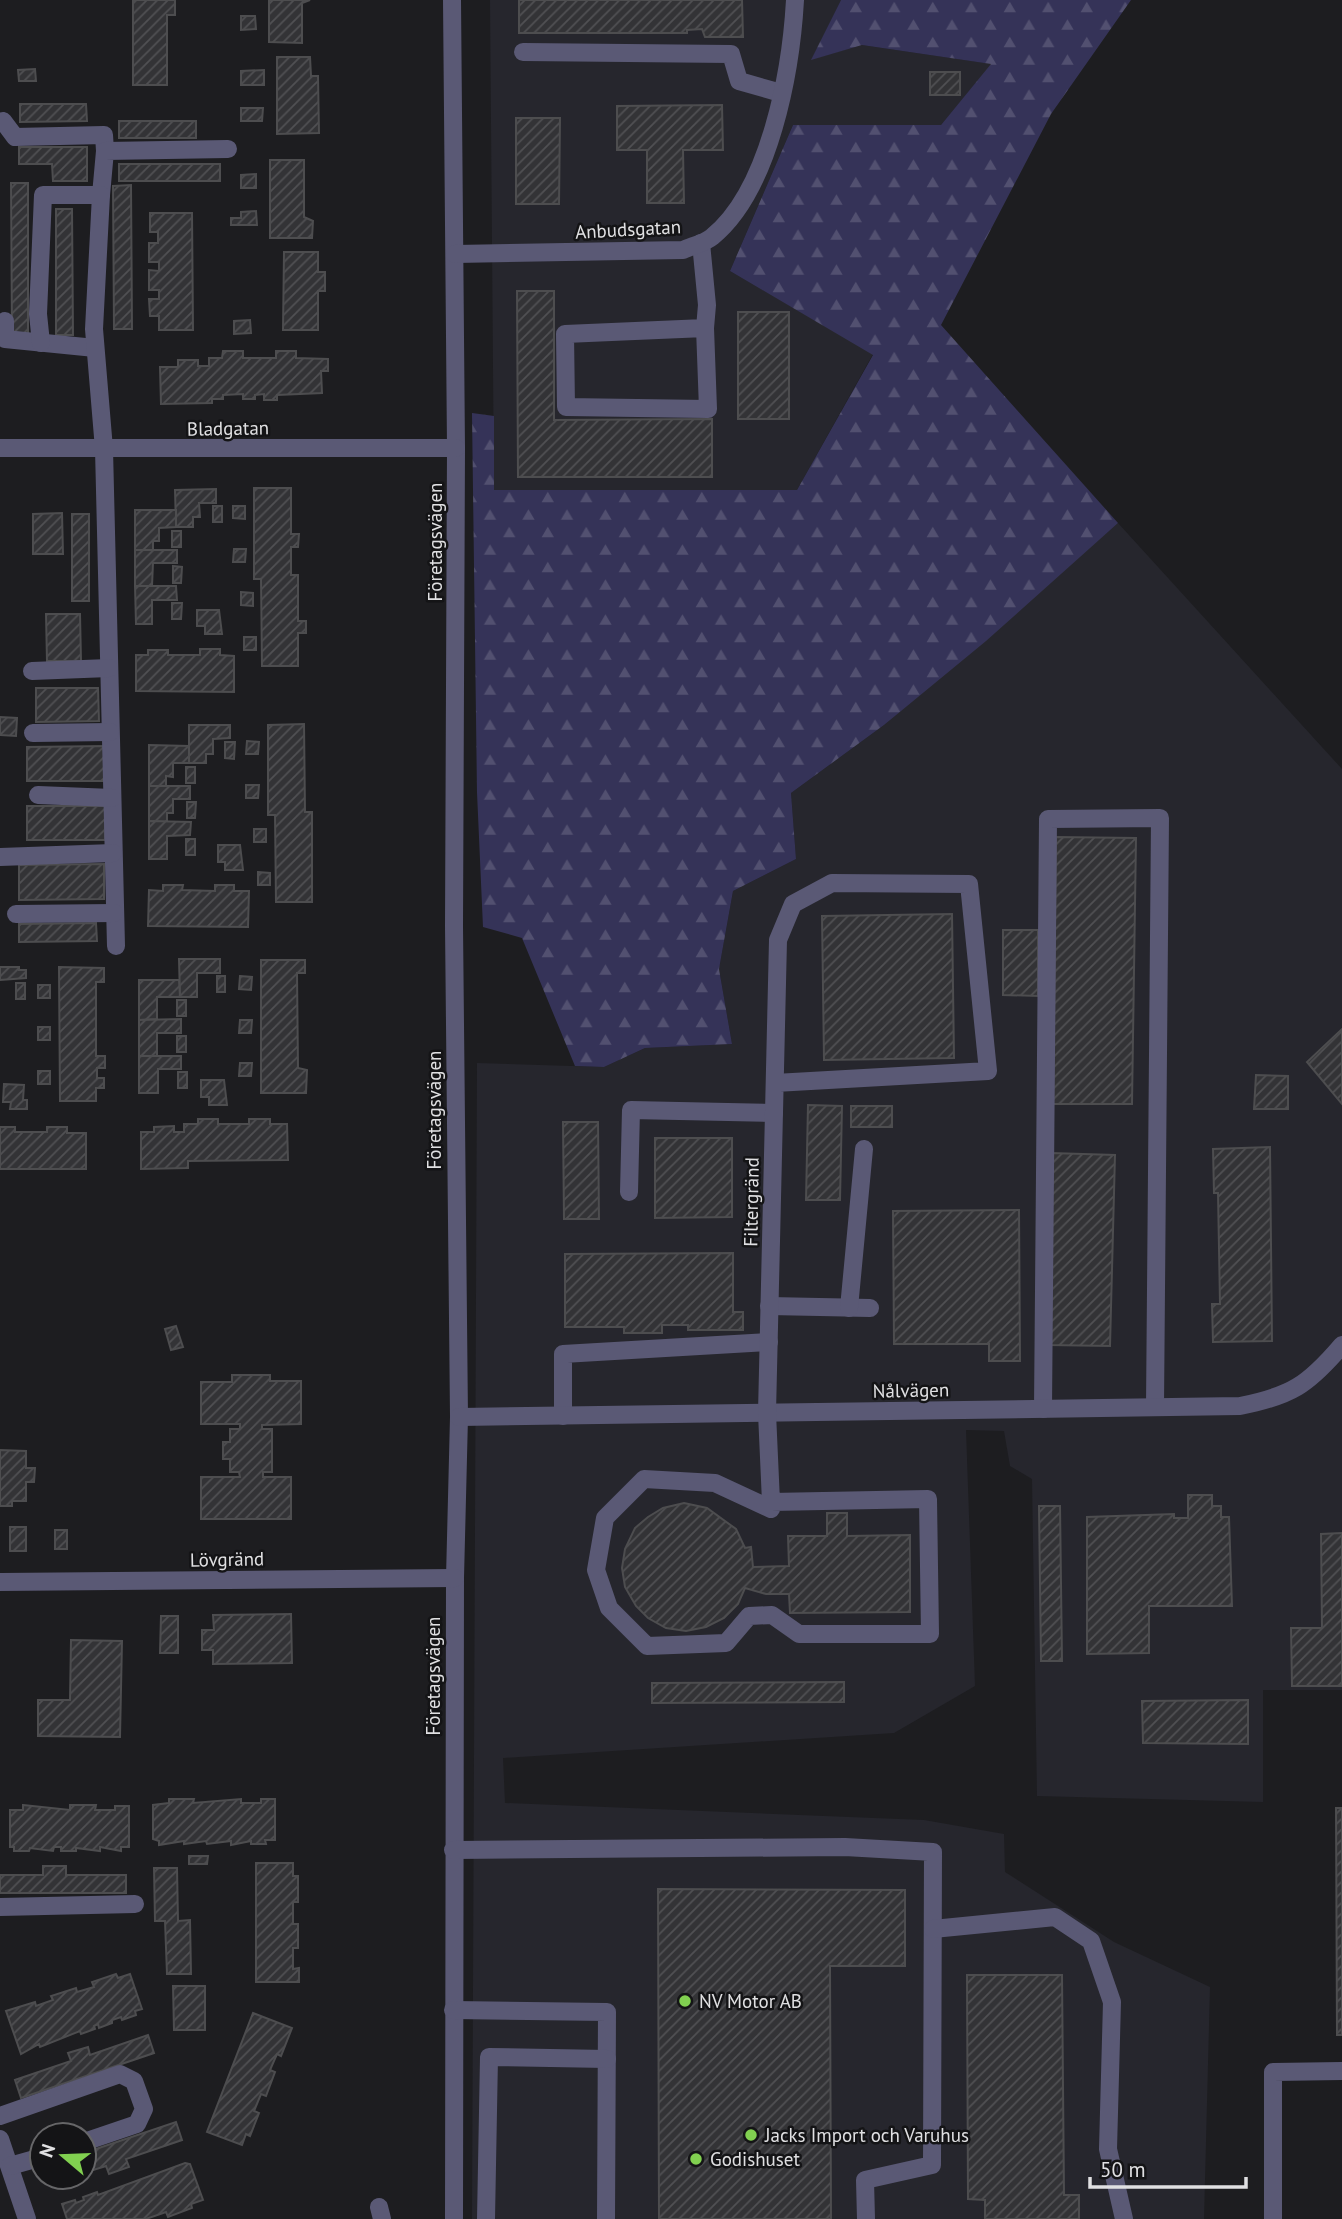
<svg xmlns="http://www.w3.org/2000/svg" width="1342" height="2219" font-family="'PT Sans',sans-serif">
<style>
.built{fill:#26262d}
.forest{fill:url(#forest-firs)}
.building{fill:url(#building-hatch);stroke:#4d4d4f;stroke-width:2}
.lines{fill:none;stroke-linecap:round;stroke-linejoin:round}
.minor{stroke:#5a5975;stroke-width:18}
.poi-dot{fill:#81d050;stroke:#141416;stroke-width:2.5}
.labels{text-anchor:middle;dominant-baseline:central;stroke-width:5;stroke-linejoin:round;paint-order:stroke}
.street-label{font-size:19px;fill:#e0e0e2;stroke:#141416}
.poi-label{font-size:19px;fill:#e0e0e2;stroke:#141416;text-anchor:start}
</style>
<defs>
<pattern id="forest-firs" width="22" height="20" patternUnits="userSpaceOnUse" patternTransform="scale(1.75)"><rect width="22" height="20" fill="#353358"/><path d="M5 1l3.5 6h-7zM16 11l3.5 6h-7z" fill="#525070"/></pattern>
<pattern id="building-hatch" width="6" height="6" patternUnits="userSpaceOnUse" patternTransform="scale(1.75)"><rect width="6" height="6" fill="#333336"/><path d="M-1 1l2-2M0 6l6-6M5 7l2-2" fill="none" stroke="#505053"/></pattern>
</defs>
<rect width="100%" height="100%" fill="#1d1d20"/>
<!-- built -->
<g class="built">
<path d="M 490,0 L 841,0 L 812,59 L 862,45 L 992,64 L 941,125 L 793,125 L 730,271 L 873,354 L 797,490 L 494,490 Z"/>
<path d="M 1118,523 L 1342,769 L 1342,1690 L 1263,1690 L 1263,1802 L 1037,1796 L 1032,1479 L 1010,1466 L 1004,1431 L 966,1430 L 975,1686 L 894,1733 L 503,1758 L 505,1803 L 924,1820 L 1004,1834 L 1005,1872 L 1114,1942 L 1210,1987 L 1204,2219 L 472,2219 L 477,1063 L 604,1067 L 645,1048 L 732,1044 L 719,969 L 733,891 L 796,859 L 791,793 L 884,725 Z"/>
</g>
<!-- forest -->
<path class="forest" d="M 841,0 L 1131,0 L 1051,114 L 941,325 L 1118,523 L 986,641 L 884,725 L 791,793 L 796,859 L 733,891 L 719,969 L 732,1044 L 645,1048 L 604,1067 L 575,1066 L 522,938 L 483,927 L 477,792 L 472,413 L 494,416 L 494,490 L 797,490 L 873,355 L 730,271 L 793,125 L 941,125 L 991,64 L 862,45 L 811,60 Z"/>
<!-- building -->
<g class="building">
<path d="M 133,0 L 175,0 L 175,15 L 167,15 L 167,85 L 133,85 Z"/>
<path d="M 269,0 L 310,0 L 302,3 L 302,43 L 269,42 Z"/>
<path d="M 519,0 L 742,0 L 743,37 L 705,37 L 702,29 L 687,30 L 687,33 L 519,33 Z"/>
<path d="M 241,16 L 255,16 L 256,29 L 241,30 Z"/>
<path d="M 277,57 L 310,57 L 311,76 L 318,76 L 319,133 L 277,134 Z"/>
<path d="M 35,69 L 36,81 L 19,81 L 18,70 Z"/>
<path d="M 264,70 L 264,85 L 241,85 L 241,71 Z"/>
<rect x="930" y="72" width="30" height="23"/>
<path d="M 20,104 L 86,104 L 87,121 L 20,122 Z"/>
<path d="M 722,105 L 723,150 L 683,150 L 684,203 L 647,203 L 647,150 L 617,150 L 617,106 Z"/>
<path d="M 241,108 L 263,108 L 262,121 L 241,121 Z"/>
<path d="M 516,118 L 560,118 L 559,204 L 516,204 Z"/>
<rect x="119" y="121" width="77" height="17"/>
<path d="M 19,147 L 87,147 L 87,181 L 53,181 L 52,164 L 19,164 Z"/>
<path d="M 270,160 L 304,160 L 304,217 L 313,221 L 312,238 L 270,238 Z"/>
<rect x="119" y="164" width="101" height="17"/>
<path d="M 256,174 L 256,188 L 241,188 L 241,175 Z"/>
<path d="M 11,183 L 28,183 L 28,335 L 12,335 Z"/>
<path d="M 131,185 L 132,329 L 114,329 L 113,186 Z"/>
<path d="M 56,209 L 72,209 L 73,335 L 56,335 Z"/>
<path d="M 256,211 L 257,225 L 231,225 L 231,218 L 241,218 L 241,212 Z"/>
<path d="M 150,213 L 192,213 L 193,330 L 159,330 L 159,316 L 150,316 L 149,299 L 159,299 L 159,290 L 149,290 L 149,270 L 159,271 L 159,262 L 149,262 L 149,243 L 158,243 L 158,232 L 150,232 Z"/>
<path d="M 284,252 L 318,252 L 318,272 L 325,272 L 325,291 L 318,291 L 318,330 L 283,330 Z"/>
<path d="M 517,291 L 554,291 L 554,420 L 712,419 L 712,477 L 518,477 Z"/>
<rect x="738" y="312" width="51" height="107"/>
<path d="M 250,320 L 251,333 L 234,334 L 234,321 Z"/>
<path d="M 223,351 L 243,351 L 243,358 L 276,358 L 276,351 L 296,351 L 296,358 L 328,359 L 328,371 L 321,371 L 322,393 L 277,395 L 277,400 L 264,400 L 264,394 L 255,395 L 255,399 L 243,399 L 243,394 L 223,395 L 223,399 L 212,399 L 212,403 L 161,404 L 160,367 L 178,367 L 178,360 L 198,360 L 198,366 L 209,366 L 209,358 L 222,358 Z"/>
<path d="M 254,488 L 291,488 L 291,534 L 299,534 L 298,547 L 291,547 L 291,575 L 298,575 L 298,621 L 306,621 L 306,633 L 298,633 L 298,666 L 262,666 L 261,579 L 254,579 Z"/>
<path d="M 216,489 L 216,503 L 199,503 L 200,517 L 193,517 L 193,527 L 176,527 L 175,490 Z"/>
<rect x="213" y="506" width="9" height="16"/>
<path d="M 233,506 L 245,506 L 245,519 L 233,518 Z"/>
<path d="M 135,510 L 176,510 L 176,527 L 159,528 L 159,541 L 153,541 L 153,550 L 135,550 Z"/>
<path d="M 62,513 L 63,554 L 33,554 L 33,514 Z"/>
<rect x="72" y="514" width="17" height="87"/>
<rect x="172" y="531" width="9" height="16"/>
<path d="M 234,549 L 246,549 L 245,562 L 233,562 Z"/>
<path d="M 135,550 L 177,550 L 177,563 L 153,563 L 152,586 L 135,586 Z"/>
<path d="M 173,566 L 182,567 L 181,583 L 173,583 Z"/>
<path d="M 135,586 L 176,586 L 177,600 L 152,600 L 152,624 L 136,624 Z"/>
<path d="M 241,592 L 253,593 L 253,606 L 241,605 Z"/>
<path d="M 172,603 L 182,603 L 181,619 L 172,619 Z"/>
<path d="M 197,610 L 219,610 L 222,634 L 205,634 L 205,626 L 197,626 Z"/>
<path d="M 46,614 L 80,614 L 81,661 L 47,661 Z"/>
<rect x="244" y="637" width="12" height="13"/>
<path d="M 200,649 L 220,649 L 220,655 L 234,656 L 234,692 L 136,691 L 136,655 L 148,655 L 148,650 L 168,650 L 168,655 L 200,655 Z"/>
<path d="M 36,688 L 98,688 L 99,721 L 36,722 Z"/>
<path d="M 0,717 L 17,718 L 16,736 L 0,735 Z"/>
<path d="M 304,724 L 305,812 L 312,812 L 312,902 L 276,902 L 275,815 L 268,815 L 268,725 Z"/>
<path d="M 189,725 L 230,725 L 230,738 L 213,739 L 213,754 L 206,754 L 206,763 L 189,763 Z"/>
<path d="M 247,741 L 259,742 L 258,754 L 246,754 Z"/>
<path d="M 225,742 L 235,742 L 234,759 L 225,758 Z"/>
<path d="M 149,745 L 189,746 L 189,763 L 173,763 L 173,777 L 166,776 L 166,786 L 149,786 Z"/>
<path d="M 105,746 L 105,781 L 27,781 L 27,747 Z"/>
<rect x="186" y="767" width="9" height="16"/>
<path d="M 246,785 L 259,785 L 258,798 L 246,798 Z"/>
<path d="M 149,786 L 190,786 L 190,799 L 173,799 L 173,813 L 167,813 L 167,822 L 149,821 Z"/>
<path d="M 187,802 L 196,802 L 195,818 L 187,818 Z"/>
<rect x="27" y="806" width="78" height="34"/>
<path d="M 149,821 L 191,822 L 190,835 L 167,836 L 167,859 L 149,859 Z"/>
<rect x="254" y="829" width="12" height="13"/>
<path d="M 1056,837 L 1136,838 L 1132,1104 L 1053,1104 Z"/>
<rect x="186" y="839" width="9" height="16"/>
<path d="M 218,845 L 240,845 L 243,870 L 225,870 L 225,862 L 218,862 Z"/>
<path d="M 104,864 L 104,899 L 19,900 L 19,865 Z"/>
<path d="M 258,872 L 270,873 L 270,885 L 258,885 Z"/>
<path d="M 163,885 L 183,885 L 182,890 L 215,891 L 215,885 L 234,885 L 234,891 L 249,891 L 248,927 L 148,926 L 149,890 L 163,891 Z"/>
<path d="M 952,914 L 954,1058 L 824,1060 L 822,916 Z"/>
<path d="M 96,923 L 97,941 L 19,942 L 19,924 Z"/>
<path d="M 1003,930 L 1038,930 L 1038,996 L 1003,995 Z"/>
<path d="M 179,959 L 220,959 L 220,973 L 197,973 L 197,997 L 180,997 Z"/>
<path d="M 261,960 L 305,960 L 305,973 L 297,973 L 298,1068 L 307,1070 L 306,1093 L 261,1093 Z"/>
<path d="M 0,967 L 19,967 L 19,970 L 26,970 L 26,978 L 0,980 Z"/>
<path d="M 59,967 L 104,968 L 104,982 L 96,982 L 96,1056 L 105,1056 L 105,1068 L 97,1068 L 97,1078 L 104,1078 L 104,1088 L 96,1088 L 96,1101 L 60,1101 Z"/>
<rect x="217" y="976" width="8" height="16"/>
<path d="M 240,976 L 252,977 L 251,990 L 239,989 Z"/>
<path d="M 139,980 L 179,980 L 180,997 L 157,997 L 157,1019 L 139,1020 Z"/>
<rect x="16" y="983" width="9" height="16"/>
<rect x="38" y="985" width="12" height="13"/>
<rect x="177" y="1000" width="9" height="16"/>
<path d="M 181,1019 L 181,1033 L 157,1033 L 157,1056 L 139,1056 L 139,1020 Z"/>
<path d="M 240,1020 L 252,1020 L 251,1033 L 239,1033 Z"/>
<rect x="38" y="1027" width="12" height="13"/>
<path d="M 1342,1029 L 1342,1104 L 1307,1062 Z"/>
<rect x="177" y="1036" width="9" height="16"/>
<path d="M 139,1056 L 181,1056 L 181,1069 L 158,1069 L 158,1093 L 139,1093 Z"/>
<path d="M 240,1063 L 252,1063 L 251,1076 L 239,1076 Z"/>
<rect x="38" y="1071" width="12" height="13"/>
<rect x="178" y="1072" width="9" height="16"/>
<path d="M 1256,1075 L 1288,1076 L 1288,1109 L 1254,1109 Z"/>
<path d="M 201,1080 L 224,1080 L 227,1105 L 209,1105 L 209,1097 L 201,1097 Z"/>
<path d="M 4,1084 L 24,1085 L 23,1100 L 27,1100 L 27,1109 L 10,1109 L 11,1102 L 3,1102 Z"/>
<path d="M 808,1105 L 842,1106 L 840,1200 L 806,1200 Z"/>
<rect x="851" y="1106" width="41" height="21"/>
<path d="M 198,1119 L 218,1119 L 218,1124 L 249,1124 L 249,1119 L 270,1119 L 270,1124 L 287,1124 L 288,1160 L 188,1161 L 188,1168 L 141,1169 L 141,1132 L 154,1132 L 154,1127 L 174,1126 L 174,1132 L 184,1132 L 184,1124 L 198,1124 Z"/>
<path d="M 563,1122 L 598,1122 L 599,1219 L 564,1219 Z"/>
<path d="M 0,1127 L 15,1127 L 15,1132 L 47,1132 L 47,1127 L 67,1127 L 67,1133 L 86,1133 L 86,1169 L 0,1169 Z"/>
<path d="M 655,1138 L 732,1138 L 732,1217 L 655,1218 Z"/>
<path d="M 1270,1147 L 1272,1341 L 1213,1342 L 1212,1304 L 1220,1304 L 1218,1193 L 1214,1193 L 1213,1149 Z"/>
<path d="M 1051,1153 L 1115,1155 L 1110,1346 L 1049,1345 Z"/>
<path d="M 1019,1210 L 1020,1361 L 989,1361 L 989,1344 L 894,1344 L 893,1211 Z"/>
<path d="M 733,1253 L 733,1312 L 743,1312 L 743,1330 L 688,1330 L 688,1325 L 662,1325 L 662,1333 L 624,1333 L 624,1327 L 565,1327 L 565,1254 Z"/>
<path d="M 176,1326 L 183,1347 L 171,1350 L 165,1329 Z"/>
<path d="M 232,1375 L 270,1375 L 270,1381 L 301,1381 L 301,1424 L 262,1425 L 262,1429 L 272,1429 L 272,1472 L 263,1472 L 263,1477 L 291,1477 L 291,1519 L 201,1519 L 201,1477 L 240,1477 L 239,1472 L 230,1472 L 230,1459 L 223,1459 L 223,1442 L 230,1442 L 230,1429 L 240,1429 L 240,1424 L 201,1424 L 201,1382 L 232,1382 Z"/>
<path d="M 0,1450 L 26,1451 L 26,1468 L 35,1468 L 34,1482 L 26,1482 L 26,1501 L 12,1501 L 12,1506 L 0,1506 Z"/>
<path d="M 1188,1495 L 1212,1495 L 1212,1506 L 1221,1506 L 1221,1517 L 1229,1517 L 1232,1606 L 1149,1606 L 1149,1653 L 1087,1654 L 1087,1517 L 1174,1514 L 1174,1518 L 1188,1518 Z"/>
<path d="M 684,1503 L 707,1508 L 736,1529 L 745,1548 L 751,1547 L 753,1567 L 789,1566 L 788,1536 L 827,1536 L 827,1513 L 847,1513 L 847,1536 L 910,1535 L 910,1612 L 790,1613 L 789,1594 L 766,1594 L 745,1588 L 738,1604 L 724,1618 L 706,1627 L 686,1631 L 666,1628 L 648,1618 L 636,1606 L 625,1587 L 622,1568 L 625,1549 L 635,1528 L 648,1517 L 663,1508 Z"/>
<path d="M 1039,1506 L 1060,1506 L 1062,1661 L 1041,1661 Z"/>
<rect x="10" y="1527" width="16" height="24"/>
<rect x="55" y="1530" width="12" height="19"/>
<path d="M 1342,1533 L 1342,1686 L 1292,1686 L 1291,1628 L 1322,1628 L 1321,1534 Z"/>
<path d="M 291,1614 L 292,1663 L 213,1664 L 213,1650 L 202,1650 L 202,1630 L 214,1630 L 213,1615 Z"/>
<path d="M 161,1616 L 178,1616 L 178,1653 L 160,1653 Z"/>
<path d="M 71,1640 L 122,1641 L 120,1737 L 38,1736 L 38,1700 L 70,1700 Z"/>
<path d="M 844,1682 L 844,1702 L 652,1703 L 652,1683 Z"/>
<path d="M 1248,1700 L 1248,1744 L 1143,1743 L 1142,1701 Z"/>
<path d="M 169,1799 L 194,1799 L 193,1803 L 241,1799 L 241,1803 L 261,1803 L 261,1799 L 275,1799 L 275,1840 L 265,1840 L 266,1844 L 251,1844 L 251,1841 L 231,1845 L 231,1841 L 207,1844 L 206,1841 L 184,1844 L 184,1841 L 159,1845 L 159,1841 L 153,1839 L 153,1805 L 169,1803 Z"/>
<path d="M 23,1805 L 70,1810 L 70,1805 L 96,1805 L 95,1810 L 115,1810 L 115,1806 L 129,1806 L 129,1847 L 121,1847 L 121,1851 L 100,1847 L 100,1851 L 76,1848 L 76,1851 L 61,1851 L 61,1847 L 54,1847 L 53,1851 L 30,1848 L 29,1851 L 14,1851 L 14,1847 L 10,1847 L 10,1810 L 23,1810 Z"/>
<path d="M 1336,1808 L 1342,1808 L 1342,2035 L 1337,2035 Z"/>
<path d="M 189,1856 L 208,1856 L 207,1864 L 189,1864 Z"/>
<path d="M 256,1863 L 293,1863 L 293,1876 L 298,1876 L 298,1902 L 293,1902 L 293,1924 L 298,1924 L 298,1948 L 293,1948 L 293,1969 L 299,1968 L 299,1982 L 256,1982 Z"/>
<path d="M 43,1866 L 66,1866 L 66,1875 L 126,1875 L 126,1893 L 0,1893 L 0,1875 L 43,1875 Z"/>
<path d="M 154,1868 L 177,1868 L 178,1921 L 190,1920 L 191,1974 L 167,1974 L 165,1921 L 155,1921 Z"/>
<path d="M 658,1889 L 905,1890 L 905,1966 L 830,1966 L 831,2219 L 659,2219 Z"/>
<path d="M 116,1974 L 118,1978 L 130,1974 L 142,2009 L 135,2011 L 136,2015 L 122,2020 L 121,2017 L 112,2020 L 112,2023 L 99,2028 L 98,2024 L 94,2026 L 95,2029 L 81,2034 L 80,2031 L 40,2047 L 39,2044 L 21,2054 L 6,2011 L 35,2002 L 36,2006 L 53,2000 L 51,1996 L 76,1988 L 77,1992 L 94,1987 L 92,1982 Z"/>
<path d="M 967,1975 L 1062,1975 L 1064,2195 L 1079,2195 L 1079,2219 L 985,2219 L 985,2200 L 968,2199 Z"/>
<path d="M 173,1986 L 205,1986 L 205,2030 L 174,2030 Z"/>
<path d="M 253,2013 L 292,2028 L 281,2056 L 277,2054 L 270,2070 L 275,2072 L 266,2096 L 261,2094 L 254,2111 L 259,2113 L 250,2136 L 246,2134 L 242,2145 L 207,2132 Z"/>
<path d="M 148,2035 L 154,2053 L 21,2098 L 15,2080 L 71,2061 L 68,2053 L 88,2047 L 90,2055 Z"/>
<path d="M 176,2122 L 182,2140 L 126,2159 L 129,2167 L 109,2174 L 106,2166 L 84,2173 L 84,2153 Z"/>
<path d="M 185,2163 L 190,2164 L 203,2200 L 191,2204 L 192,2208 L 168,2217 L 166,2212 L 146,2219 L 67,2219 L 62,2204 L 75,2200 L 76,2203 L 84,2200 L 83,2197 L 97,2192 L 98,2195 Z"/>
</g>
<g class="lines">
<!-- minor -->
<g class="minor">
<path d="M 452,0 L 456,448 L 454,926 L 459,1417 L 455,1578 L 454,2219"/>
<path d="M 523,52 L 731,54 L 739,81 L 781,93"/>
<path d="M 3,121 L 15,137 L 104,135 L 105,151"/>
<path d="M 101,195 L 105,151 L 228,149"/>
<path d="M 701,243 L 707,305 L 705,328 L 565,334 L 566,407 L 708,409 L 705,328"/>
<path d="M 455,254 L 683,250 C 692,246 705,243 712,237 C 770,190 791,71 795,0"/>
<path d="M 5,321 L 5,339 L 95,348"/>
<path d="M 41,343 L 38,314 L 43,195 L 101,195 L 94,329 L 104,449 L 116,946"/>
<path d="M 0,448 L 456,448"/>
<path d="M 32,671 L 109,668"/>
<path d="M 33,733 L 110,732"/>
<path d="M 38,795 L 112,798"/>
<path d="M 0,857 L 113,853"/>
<path d="M 16,914 L 114,913"/>
<path d="M 629,1192 L 631,1110 L 774,1113"/>
<path d="M 769,1306 L 870,1308"/>
<path d="M 849,1308 L 864,1149"/>
<path d="M 1043,1409 L 1048,819 L 1160,818 L 1155,1407"/>
<path d="M 563,1416 L 563,1354 L 769,1342"/>
<path d="M 459,1417 L 1240,1406 C 1291,1396 1308,1385 1342,1345"/>
<path d="M 771,1502 L 928,1499 L 930,1634 L 799,1634 L 772,1615 L 749,1616 L 726,1643 L 647,1646 L 609,1608 L 596,1570 L 605,1518 L 644,1479 L 715,1483 L 771,1509 L 771,1502 L 767,1413 L 778,940 L 793,904 L 832,883 L 969,884 L 988,1071 L 775,1083"/>
<path d="M 0,1582 L 455,1578"/>
<path d="M 453,1850 L 845,1847 L 933,1852 L 932,2165 L 865,2180 L 866,2219"/>
<path d="M 0,1907 L 135,1904"/>
<path d="M 933,1929 L 1055,1917 L 1091,1941 L 1112,2002 L 1108,2149 L 1124,2219"/>
<path d="M 453,2010 L 607,2012 L 606,2219"/>
<path d="M 0,2116 L 120,2074 L 134,2081 L 144,2109 L 137,2124 L 84,2142"/>
<path d="M 0,2139 L 27,2219"/>
<path d="M 10,2166 L 42,2157"/>
<path d="M 379,2207 L 382,2219"/>
<path d="M 486,2219 L 489,2057 L 607,2059"/>
<path d="M 1273,2219 L 1273,2072 L 1342,2071"/>
</g>
</g>
<!-- markers -->
<g class="poi-dot">
<circle cx="685" cy="2001" r="7"/>
<circle cx="751" cy="2135" r="7"/>
<circle cx="696" cy="2159" r="7"/>
</g>
<g class="labels">
<!-- street labels -->
<g class="street-label">
<text transform="translate(628 229) rotate(-3)">Anbudsgatan</text>
<text transform="translate(228 428) rotate(-1)">Bladgatan</text>
<text transform="translate(435 542) rotate(-90)">Företagsvägen</text>
<text transform="translate(434 1110) rotate(-90)">Företagsvägen</text>
<text transform="translate(751 1202) rotate(-89)">Filtergränd</text>
<text transform="translate(911 1390) rotate(-1)">Nålvägen</text>
<text transform="translate(227 1559) rotate(-1)">Lövgränd</text>
<text transform="translate(433 1676) rotate(-90)">Företagsvägen</text>
</g>
<!-- poi labels -->
<g class="poi-label">
<text x="699" y="2001">NV Motor AB</text>
<text x="765" y="2135">Jacks Import och Varuhus</text>
<text x="710" y="2159">Godishuset</text>
</g>
</g>
<!-- north arrow -->
<g transform="translate(63 2156) rotate(289)"><circle r="33" fill="#141416" stroke="#666668" stroke-width="2"/>
<path d="M0-5L12 26L0 18L-12 26Z" fill="#81d050"/>
<text y="-10" font-size="19" font-weight="bold" text-anchor="middle" fill="#e0e0e2">N</text>
</g>
<!-- scale -->
<path d="M1090 2177v10h156v-10" fill="none" stroke="#e0e0e2" stroke-width="3.5"/>
<text x="1100" y="2177" font-size="21" fill="#e0e0e2" stroke="#141416" stroke-width="5" paint-order="stroke">50 m</text>
</svg>
